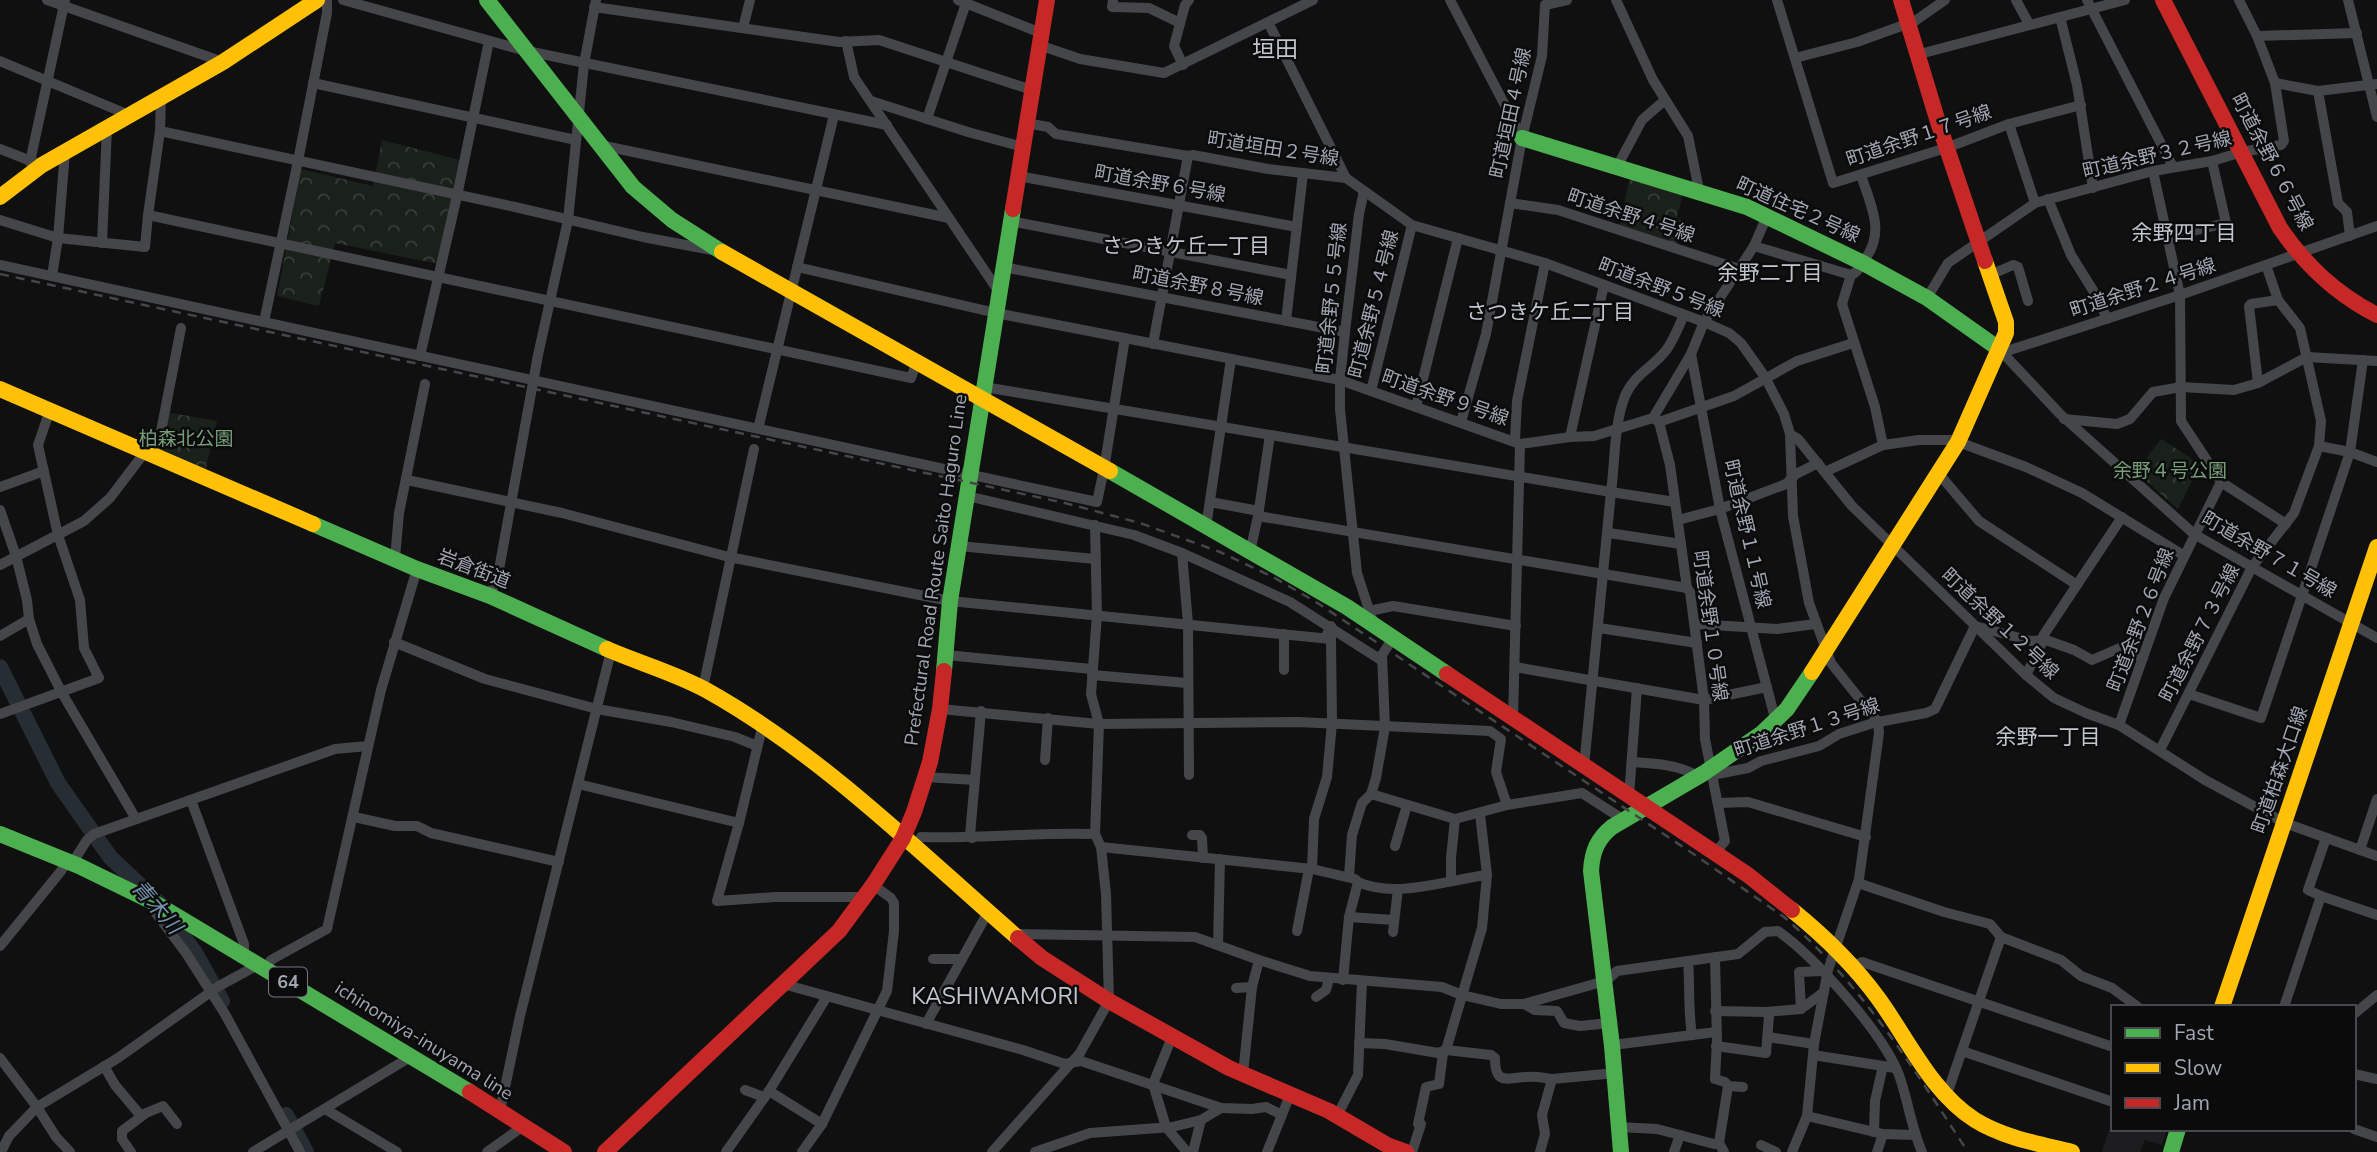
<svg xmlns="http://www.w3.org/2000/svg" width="2377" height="1152" font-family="'Nunito Sans','Noto Sans JP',sans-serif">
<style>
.built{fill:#1d1d1f}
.park{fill:url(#park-crowns)}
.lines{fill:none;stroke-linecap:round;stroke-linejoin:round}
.river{stroke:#262d33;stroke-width:16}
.street{stroke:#454649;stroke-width:10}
.fast{stroke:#4caf50;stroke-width:16}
.slow{stroke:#ffc107;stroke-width:16}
.jam{stroke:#c62828;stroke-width:16}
.rail{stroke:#454649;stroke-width:2.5;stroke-dasharray:9 7;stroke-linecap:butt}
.labels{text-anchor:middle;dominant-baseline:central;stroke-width:5;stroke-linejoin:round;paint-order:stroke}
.shield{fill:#0b0b0c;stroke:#737880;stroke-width:2}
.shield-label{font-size:18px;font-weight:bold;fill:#a0a6b2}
.street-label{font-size:19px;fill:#a0a6b2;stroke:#0b0b0c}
.park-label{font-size:19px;fill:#779e79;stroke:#0b0b0c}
.neighbourhood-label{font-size:21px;fill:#c1c5ce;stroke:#0b0b0c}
.water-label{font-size:21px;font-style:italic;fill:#7694af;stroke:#0b0b0c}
.quarter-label{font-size:23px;fill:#c1c5ce;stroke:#0b0b0c}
</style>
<defs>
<pattern id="park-crowns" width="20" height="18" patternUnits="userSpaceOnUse" patternTransform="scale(1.75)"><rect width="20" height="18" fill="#1a211b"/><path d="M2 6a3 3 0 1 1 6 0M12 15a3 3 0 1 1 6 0" fill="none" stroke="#383e3a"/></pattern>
</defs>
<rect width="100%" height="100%" fill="#101011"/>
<!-- built -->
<path class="built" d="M 2113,1118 L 2113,1129 L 2167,1129 L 2162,1145 L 2145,1140 L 2140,1152 L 2102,1152 Z"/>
<!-- park -->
<g class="park">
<path d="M 382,140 L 460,160 L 438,264 L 335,243 L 319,306 L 277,296 L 301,169 L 373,186 Z"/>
<path d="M 1630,176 L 1683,192 L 1677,218 L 1686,222 L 1677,246 L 1619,227 Z"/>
<path d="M 166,412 L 217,421 L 205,472 L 160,453 Z"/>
<path d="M 2161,439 L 2200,464 L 2178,509 L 2136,472 Z"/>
</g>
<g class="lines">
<!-- river -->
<g class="river">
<path d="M 0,667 L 58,783 L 110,857 L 160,904 L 195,953 L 222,1001"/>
<path d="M 286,1115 L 306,1152"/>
</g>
<!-- street -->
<g class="street">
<path d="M 47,0 L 223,62"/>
<path d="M 343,0 L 526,51"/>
<path d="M 958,0 L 1041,33"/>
<path d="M 1113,0 L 1112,7 L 1149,8 L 1180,23"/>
<path d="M 1450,0 L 1522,138"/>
<path d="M 1616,0 L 1653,80 L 1688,136 L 1698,185 L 1696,190"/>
<path d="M 1777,0 L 1833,183 L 1946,148 L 2009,124 L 2081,105"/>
<path d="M 2016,0 L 2029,24"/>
<path d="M 2087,0 L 2173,167"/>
<path d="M 2348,0 L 2377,117"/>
<path d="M 594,7 L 839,42 L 879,40 L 1032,90"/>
<path d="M 2060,17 L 2077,85 L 2093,188"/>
<path d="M 1268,22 L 1346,178"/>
<path d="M 743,28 L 750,0"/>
<path d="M 2257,36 L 2357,33"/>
<path d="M 846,41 L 854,77 L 999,292"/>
<path d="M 1039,45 L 1080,59 L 1164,73 L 1313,0"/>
<path d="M 527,51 L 887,125"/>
<path d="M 1916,55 L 2125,0"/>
<path d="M 1795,58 L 1857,42 L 1915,21 L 1945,0"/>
<path d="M 0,61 L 129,115"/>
<path d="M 1183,65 L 1174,46 L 1185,5 L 1189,0"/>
<path d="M 313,83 L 576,140"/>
<path d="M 2275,83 L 2318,91 L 2376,84"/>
<path d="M 2318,91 L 2338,203 L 2347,212 L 2350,236"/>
<path d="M 161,97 L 160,131 L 148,215 L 911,378 L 917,361"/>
<path d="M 871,101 L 968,132 L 1023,147"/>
<path d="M 927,119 L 966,3"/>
<path d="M 1026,123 L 1048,127 L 1056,134 L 1188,156 L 1193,155 L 1268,169 L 1346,178 L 1412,225 L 1545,263 L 1704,322 L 1729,333 L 1741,343 L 1765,377 L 1784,414 L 1790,434 L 1793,516 L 1809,603 L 1831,663 L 1878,722 L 1879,733 L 1859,879 L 1828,970 L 1814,1044 L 1807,1116 L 1792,1152"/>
<path d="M 2009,124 L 2035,203"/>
<path d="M 160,131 L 515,207 L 643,237 L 712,250"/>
<path d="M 600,145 L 949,218"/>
<path d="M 0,149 L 36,163"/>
<path d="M 30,162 L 65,0"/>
<path d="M 1618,165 L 1642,120 L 1665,100"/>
<path d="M 1861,175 C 1871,207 1887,233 1862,263 C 1858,269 1858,272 1851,275 L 1842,304 L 1875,407 L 1883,445"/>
<path d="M 1018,176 L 1297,227"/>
<path d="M 1364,191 L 1359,214 L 1345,332 L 1340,380 L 1340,409 L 1357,573 L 1374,625"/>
<path d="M 2048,199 L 2071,255 L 2099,300 L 2107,319"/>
<path d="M 1510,203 L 1558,210 L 1739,269"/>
<path d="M 0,220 L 58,238 L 145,247 L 148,215"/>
<path d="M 1010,221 L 1291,275"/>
<path d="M 2168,237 L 2226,223 L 2212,161"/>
<path d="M 102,243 L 107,128"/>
<path d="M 1754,246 L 1851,275"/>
<path d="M 0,265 L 1097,502 L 1104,469 L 1125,338"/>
<path d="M 797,267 L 996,313 L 1340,380 L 1520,444 L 1570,437 L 1594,436 L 1653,418 L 1691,354 L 1704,322 L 1754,246 L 1767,216"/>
<path d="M 1003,267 L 1345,332"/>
<path d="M 1990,275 L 2013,265 L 2018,267 L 2028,301"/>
<path d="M 52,276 L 58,238 L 65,152"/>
<path d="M 1927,298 L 1948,263 L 2035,203 L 2153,171 L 2212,161 L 2242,152 L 2281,145 L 2284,141 L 2275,83 L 2257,36 L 2239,0"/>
<path d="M 1286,321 L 1303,173"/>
<path d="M 264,322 L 298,161 L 327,13 L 327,0"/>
<path d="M 1153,344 L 1188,156"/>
<path d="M 1999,349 L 2060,414 L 2194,534 L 2377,638"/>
<path d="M 1999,349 L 2010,350 L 2180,295 L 2377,226"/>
<path d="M 1691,354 L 1720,509 L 1776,722"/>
<path d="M 420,356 L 457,196 L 489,41"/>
<path d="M 2258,383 L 2249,306 L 2251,304 L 2278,300"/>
<path d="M 984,387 L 1611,492 L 1584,766"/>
<path d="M 1371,391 L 1412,225"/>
<path d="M 1416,407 L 1458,238"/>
<path d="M 1653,418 L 1659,422 L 1670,465 L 1687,588 L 1690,592 L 1704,700 L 1705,739 L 1725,841 L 1715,853"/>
<path d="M 2064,419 L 2117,424 L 2130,419 L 2153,392 L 2181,387 L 2234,390 L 2258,383 L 2307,357 L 2377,361"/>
<path d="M 1461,422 L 1486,334 L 1522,138 L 1542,56 L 1545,5 L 1567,0"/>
<path d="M 1659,422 L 1734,396 L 1797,361 L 1853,343"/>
<path d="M 758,429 L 834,115"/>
<path d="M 1790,434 L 1798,439 L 1852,506 L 2026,675 L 2054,698 L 2086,713 L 2119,725 L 2205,780 L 2285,823 L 2377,856"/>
<path d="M 1570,437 L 1604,285"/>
<path d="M 1515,440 L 1517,401 L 1545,263"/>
<path d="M 2319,446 L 2350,452 L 2377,462"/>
<path d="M 156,457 L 181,328"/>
<path d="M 1825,472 L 1883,445 L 1919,440 L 1953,440 L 2026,467 L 2082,493 L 2183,555"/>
<path d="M 1939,474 L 1979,521 L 2077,585"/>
<path d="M 407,480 L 562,513 L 729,557 L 950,601 L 1331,639"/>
<path d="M 2221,482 L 2286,524"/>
<path d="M 0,487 L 44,471"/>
<path d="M 967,496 L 1134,535 L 1182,553 L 1188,624 L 1189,775"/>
<path d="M 1210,502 L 1259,511"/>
<path d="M 1675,502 L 1611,492 C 1615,463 1614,423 1625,396 C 1634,374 1654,367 1667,349 C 1674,339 1679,326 1684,315"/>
<path d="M 0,510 L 16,556 L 27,600 L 29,619 L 37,644 L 62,693 L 136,819"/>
<path d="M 1258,516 L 1687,588"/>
<path d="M 1678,520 L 1720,509 L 1786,484 L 1796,474 L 1818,463"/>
<path d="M 1206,527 L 1231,359"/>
<path d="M 1609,533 L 1681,544"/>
<path d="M 959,546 L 1095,559"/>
<path d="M 1250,552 L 1258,516 L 1270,435"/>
<path d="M 1182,553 L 1290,602 L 1381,660"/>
<path d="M 395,558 L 399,513 L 425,384"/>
<path d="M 0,565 L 84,521 L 110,498 L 145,452"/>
<path d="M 490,596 L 498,575 L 538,355 L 568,220 L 584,64 L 596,0"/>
<path d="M 1369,611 L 1393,606 L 1516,626"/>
<path d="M 1695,624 L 1777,629 L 1815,624"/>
<path d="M 1599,628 L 1697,643"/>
<path d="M 0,636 L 29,619"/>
<path d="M 394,642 L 485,679 L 597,709 L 671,722 L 735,737 L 757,746"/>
<path d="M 946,655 L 1092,669"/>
<path d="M 1515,667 L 1704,700 L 1767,687"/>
<path d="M 1284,670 L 1284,634"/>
<path d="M 1092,675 L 1187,683"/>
<path d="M 2026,675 L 2042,643 L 2043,636 L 2122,517"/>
<path d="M 703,688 L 754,449"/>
<path d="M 2189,694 L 2261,718 L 2350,452 L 2363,360"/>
<path d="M 940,709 L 1099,724 L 1298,722 L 1490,731 L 1501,739 L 1496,772 L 1507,805 L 1582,793 L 1624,820"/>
<path d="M 0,714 L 99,678 L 84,648 L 80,600 L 58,535 L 38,445 L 50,410"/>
<path d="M 1513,719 L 1520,444"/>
<path d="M 763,724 L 739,823 L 717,901 L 775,897 L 866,897"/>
<path d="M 2119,725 L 2164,598 L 2221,482 L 2181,421 L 2180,295 L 2153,171"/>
<path d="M 2160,750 L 2252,567 L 2294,513 L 2319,446 L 2321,421 L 2300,328 L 2278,300 L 2266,265"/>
<path d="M 1045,760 L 1048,718"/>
<path d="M 1632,762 C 1651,763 1683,765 1698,777"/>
<path d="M 1712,775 L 1748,768 L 1761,761 L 1819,746 L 1839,734 L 1873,723 L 1926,713 L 1935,709 L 1975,626 L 2031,641 L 2046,640 L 2074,650 L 2092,660 L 2122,647 L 2143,658"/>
<path d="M 925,777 L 975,780"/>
<path d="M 578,784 L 739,823"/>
<path d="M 1371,794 L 1455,819 L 1507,805"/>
<path d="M 1629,796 L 1637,688"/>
<path d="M 191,800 L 244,944 L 244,957"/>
<path d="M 1718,803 L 1748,802 L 1866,837"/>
<path d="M 354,817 L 395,826 L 417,826 L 431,833 L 559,862"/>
<path d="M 1192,835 L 1200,835 L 1202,838 L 1203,858"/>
<path d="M 921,837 C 979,839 1037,832 1095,834"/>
<path d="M 972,838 L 970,835 L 981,711"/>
<path d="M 1395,846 L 1407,805"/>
<path d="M 1101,847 L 1312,869 L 1355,879 L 1358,882 L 1349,917 L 1343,980"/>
<path d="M 2360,850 L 2377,799"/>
<path d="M 73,862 L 87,840 L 94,834 L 335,749 L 368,746"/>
<path d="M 1312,869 L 1314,819 L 1327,777 L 1332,723 L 1331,639 L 1327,634 L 1331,626"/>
<path d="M 1349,876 L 1352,835 L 1362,803 L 1371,794 L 1376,778 L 1385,727 L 1382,655 L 1393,638"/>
<path d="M 1451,880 L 1451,858 L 1455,819"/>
<path d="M 1358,882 C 1396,899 1447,880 1487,875"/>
<path d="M 1858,883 L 1944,912 L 1990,924 L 2001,937 L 2061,960 L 2081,976 L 2112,988 L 2138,1007"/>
<path d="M 2321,896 L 2308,890 L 2326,838"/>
<path d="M 155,903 L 155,912 L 186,953 L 225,1014 L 300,1152"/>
<path d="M 1349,917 L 1394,920"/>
<path d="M 1297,931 L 1309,869"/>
<path d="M 1393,932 L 1398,889"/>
<path d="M 1013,934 L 1195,937 L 1259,960 L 1310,976 L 1442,987 L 1462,995 L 1501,1004 L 1524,1004 L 1605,981"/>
<path d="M 1218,945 L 1220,859"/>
<path d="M 0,946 L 61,871 L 67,860"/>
<path d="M 1715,957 L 1717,1041 L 1715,1079 L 1725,1082 L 1728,1086 L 1719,1143 L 1724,1152"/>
<path d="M 933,959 L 962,959"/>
<path d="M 1688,961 C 1690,986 1688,1010 1692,1035"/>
<path d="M 1852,967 L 1862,962 L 2113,1047"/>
<path d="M 265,969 L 271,960 L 327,929 L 381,690 L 417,569"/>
<path d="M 1606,981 L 1617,971 L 1738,954 L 1765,932 L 1778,931 C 1815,957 1883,1033 1899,1075 C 1908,1100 1911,1127 1922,1152"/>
<path d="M 783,984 L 1023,1050 L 1065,1064 L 1081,1061 L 1221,1108 L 1252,1109 L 1266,1107 L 1282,1115"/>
<path d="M 1236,988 L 1252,987"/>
<path d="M 1316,997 L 1326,990 L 1329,979"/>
<path d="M 1524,1004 L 1535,1010 L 1557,1011 L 1564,1023 L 1580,1026 L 1610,1023"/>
<path d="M 2284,1007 L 2321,896 L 2377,915"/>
<path d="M 1801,1009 L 1799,972 L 1822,971"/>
<path d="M 1715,1011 L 1766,1012 L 1801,1009 L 1824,992"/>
<path d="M 2354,1014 L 2377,995"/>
<path d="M 926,1024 L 988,912"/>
<path d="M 1172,1037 L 1153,1084 L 1166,1127 L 1187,1152"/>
<path d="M 1768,1037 L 1814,1044"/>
<path d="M 1359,1043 L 1385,1044 L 1438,1053 L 1446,1050 L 1491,1055 L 1495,1058 C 1495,1087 1508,1077 1527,1077 C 1535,1076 1544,1078 1552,1079"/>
<path d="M 1613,1045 L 1716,1032"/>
<path d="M 1716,1046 L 1766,1053 L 1769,1016 L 1766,1012"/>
<path d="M 1446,1050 L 1482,928 L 1487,875 L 1480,814"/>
<path d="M 1962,1051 L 2113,1102"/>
<path d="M 1813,1055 L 1883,1066"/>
<path d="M 0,1058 L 37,1107 L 56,1137 L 70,1152"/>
<path d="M 104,1066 L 115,1085 L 141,1116"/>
<path d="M 1243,1074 L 1252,987 L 1259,960"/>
<path d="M 2354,1074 L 2377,1079"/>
<path d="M 1728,1086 L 1743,1087"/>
<path d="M 745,1090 L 764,1097"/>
<path d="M 769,1091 L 822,1124"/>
<path d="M 1947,1094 L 2001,937"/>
<path d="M 325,1109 L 397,1152"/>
<path d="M 500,1111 L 520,1016 L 611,651"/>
<path d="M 1337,1116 L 1358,1075 L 1362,981"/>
<path d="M 1807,1116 L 1883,1134 L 1915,1135"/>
<path d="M 1619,1127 L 1657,1129 L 1714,1144 L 1719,1143"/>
<path d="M 2354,1129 L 2377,1137"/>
<path d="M 1874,1132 L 1875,1101 L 1883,1066 L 1895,1068"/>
<path d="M 1761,1145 L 1776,1152"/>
<path d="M 1,1152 L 9,1136 L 37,1107 L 118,1058 L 219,986 L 258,965"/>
<path d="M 131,1152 L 122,1139 L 122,1131 L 146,1113 L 163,1106 L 177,1124"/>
<path d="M 253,1152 L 412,1056"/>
<path d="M 487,1152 L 522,1127"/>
<path d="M 726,1152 L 769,1091 L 826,998"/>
<path d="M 802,1152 L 822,1124 L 887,991 L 894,931 L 894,903 L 891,898 L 873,885"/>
<path d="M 992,1152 L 1080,1053 L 1109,1001 L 1106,894 L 1101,847 L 1095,834 L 1099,724 L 1091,694 L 1097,615 L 1095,525"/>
<path d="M 1035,1152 L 1090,1133 L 1172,1127 L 1201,1120 L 1221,1108"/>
<path d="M 1193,1152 L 1201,1120"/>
<path d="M 1267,1152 L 1290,1095"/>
<path d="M 1412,1152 L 1421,1124 L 1418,1124 L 1426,1087 L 1439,1084 L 1443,1053"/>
<path d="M 1540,1152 L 1545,1134 L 1542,1115 L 1552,1079 L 1616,1073"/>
<path d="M 1674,1152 L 1680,1135"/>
<path d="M 1877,1152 L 1883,1134"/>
</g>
<!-- fast -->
<g class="fast">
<path d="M 487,0 L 633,187 L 672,220 L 722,252"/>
<path d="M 1522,138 L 1747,207 L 1863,263 L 1927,298 L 1999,349"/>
<path d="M 1110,471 L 1347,607 L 1447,674"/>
<path d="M 313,524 L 417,569 L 490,596 L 607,649"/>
<path d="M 944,671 L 950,601 L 1013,209"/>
<path d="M 0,834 L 79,866 L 155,903 L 470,1092"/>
<path d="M 1621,1152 L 1612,1046 L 1591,871 C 1592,852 1597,839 1612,827 L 1704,773 L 1762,733 L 1787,709 L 1812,672"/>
<path d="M 2171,1152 L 2178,1129"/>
</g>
<!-- slow -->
<g class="slow">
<path d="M 0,197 L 42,165 L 223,62 L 317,0"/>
<path d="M 722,252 L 1110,471"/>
<path d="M 0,389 L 313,524"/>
<path d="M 607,649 C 639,663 675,673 706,690 C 821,754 919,852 1018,938"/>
<path d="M 1812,672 L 1958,442 L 2006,333 L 2006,322 L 1985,261"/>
<path d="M 1792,910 C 1824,936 1854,965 1878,998 C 1908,1039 1931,1092 1975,1120 C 2004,1138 2040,1144 2072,1152"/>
<path d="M 2222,1007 L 2377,547"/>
</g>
<!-- jam -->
<g class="jam">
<path d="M 1901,0 L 1938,122 L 1985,261"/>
<path d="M 2163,0 L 2280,228 C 2306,266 2336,294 2377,315"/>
<path d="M 1013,209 L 1047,0"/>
<path d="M 1447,674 L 1748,875 L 1792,910"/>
<path d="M 1018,938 L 1042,958 L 1109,1001 L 1229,1068 L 1329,1111 L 1387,1145 L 1406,1152"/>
<path d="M 470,1092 L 564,1152"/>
<path d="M 605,1152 L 839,931 L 873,885 L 903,838 L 914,812 L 930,762 L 940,709 L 944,671"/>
</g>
<!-- rail -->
<path class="rail" d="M 0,274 L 1065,503 L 1140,523 L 1220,552 L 1273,577 L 1316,602 L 1692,853 L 1784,917 C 1863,986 1911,1065 1968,1152"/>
</g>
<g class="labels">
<!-- shield labels -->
<rect class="shield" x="269" y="967.5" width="38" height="29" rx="5"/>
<g class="shield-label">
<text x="288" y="982">64</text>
</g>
<!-- street labels -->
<g class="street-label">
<text transform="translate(1511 113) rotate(-78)">町道垣田４号線</text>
<text transform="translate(1919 136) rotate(-19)">町道余野１７号線</text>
<text transform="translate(1273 149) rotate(9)">町道垣田２号線</text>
<text transform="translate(2157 155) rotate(-13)">町道余野３２号線</text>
<text transform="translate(2272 162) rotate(62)">町道余野６６号線</text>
<text transform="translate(1160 184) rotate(10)">町道余野６号線</text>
<text transform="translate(1798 210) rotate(24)">町道住宅２号線</text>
<text transform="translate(1631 216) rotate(18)">町道余野４号線</text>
<text transform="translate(1198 286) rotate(11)">町道余野８号線</text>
<text transform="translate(1661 288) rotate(21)">町道余野５号線</text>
<text transform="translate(2143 288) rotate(-18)">町道余野２４号線</text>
<text transform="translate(1332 298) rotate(-84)">町道余野５５号線</text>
<text transform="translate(1374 304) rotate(-76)">町道余野５４号線</text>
<text transform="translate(1445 398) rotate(19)">町道余野９号線</text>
<text transform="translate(1747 534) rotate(77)">町道余野１１号線</text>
<text transform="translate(2269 555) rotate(30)">町道余野７１号線</text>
<text transform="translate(474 569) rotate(21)">岩倉街道</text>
<text transform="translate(936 570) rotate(-82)">Prefectural Road Route Saito Haguro Line</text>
<text transform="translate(2141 620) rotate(-69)">町道余野２６号線</text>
<text transform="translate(2000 624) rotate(43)">町道余野１２号線</text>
<text transform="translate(1710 626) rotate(82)">町道余野１０号線</text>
<text transform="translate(2200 633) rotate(-63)">町道余野７３号線</text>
<text transform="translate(1807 728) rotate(-18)">町道余野１３号線</text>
<text transform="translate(2280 770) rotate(-71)">町道柏森大口線</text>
<text transform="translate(424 1041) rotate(32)">ichinomiya-inuyama line</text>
</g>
<!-- park labels -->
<g class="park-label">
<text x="186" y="439">柏森北公園</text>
<text x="2170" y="471">余野４号公園</text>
</g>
<!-- neighbourhood labels -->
<g class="neighbourhood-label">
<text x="2184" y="233">余野四丁目</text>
<text x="1186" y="246">さつきケ丘一丁目</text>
<text x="1770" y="273">余野二丁目</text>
<text x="1550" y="312">さつきケ丘二丁目</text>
<text x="2048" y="737">余野一丁目</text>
</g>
<!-- water labels -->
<g class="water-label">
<text transform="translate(157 907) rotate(49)">青木川</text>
</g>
<!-- quarter labels -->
<g class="quarter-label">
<text x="1275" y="49">垣田</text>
<text x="995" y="996">KASHIWAMORI</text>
</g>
</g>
<!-- legend -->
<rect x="2111" y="1005" width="245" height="126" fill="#0b0b0c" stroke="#47494e" stroke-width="2"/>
<rect x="2125" y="1028" width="35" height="10" fill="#4caf50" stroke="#47494e" stroke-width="2"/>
<text x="2174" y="1040" font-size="21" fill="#a0a6b2">Fast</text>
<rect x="2125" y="1063" width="35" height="10" fill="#ffc107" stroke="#47494e" stroke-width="2"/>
<text x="2174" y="1075" font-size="21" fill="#a0a6b2">Slow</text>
<rect x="2125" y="1098" width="35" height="10" fill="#c62828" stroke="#47494e" stroke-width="2"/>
<text x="2174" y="1110" font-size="21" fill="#a0a6b2">Jam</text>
</svg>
